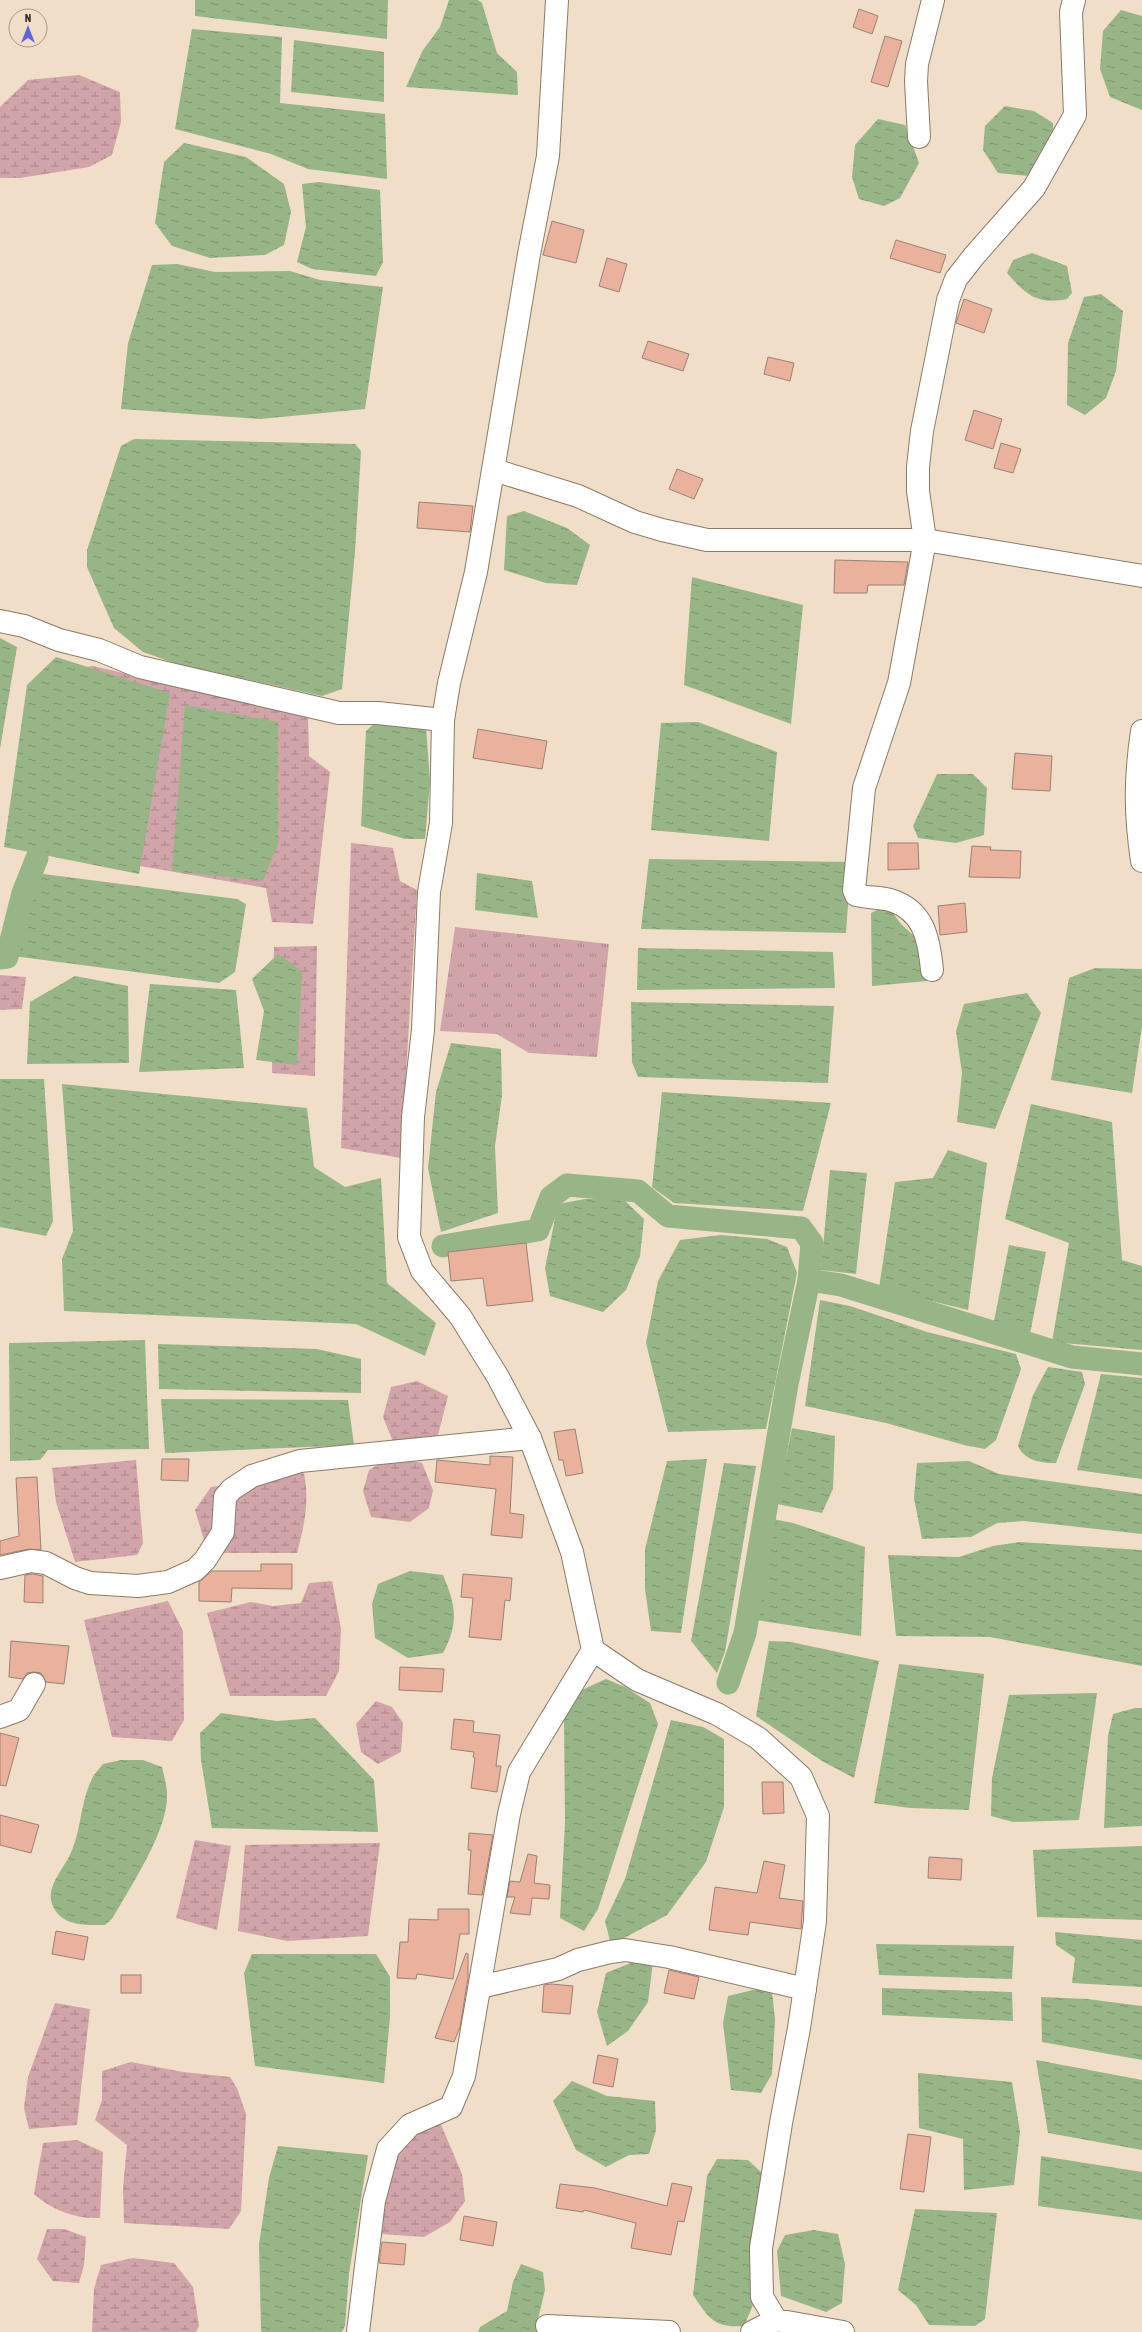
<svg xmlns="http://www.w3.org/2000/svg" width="1142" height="2332" font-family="'Asap Condensed',sans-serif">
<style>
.grass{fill:url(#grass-tufts)}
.wetland{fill:url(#wetland-marsh)}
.water{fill:url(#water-ripples)}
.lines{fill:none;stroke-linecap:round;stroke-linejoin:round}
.canal{stroke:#97b587;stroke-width:23}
.building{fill:#eab19c;stroke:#9b8177}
.minor-casing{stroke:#8c7b66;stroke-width:24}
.minor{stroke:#fff;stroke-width:22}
</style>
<defs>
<pattern id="grass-tufts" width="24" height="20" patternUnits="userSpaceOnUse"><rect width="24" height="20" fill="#d0a4a9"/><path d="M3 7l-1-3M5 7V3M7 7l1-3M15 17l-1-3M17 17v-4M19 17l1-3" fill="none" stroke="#aa8689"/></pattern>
<pattern id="wetland-marsh" width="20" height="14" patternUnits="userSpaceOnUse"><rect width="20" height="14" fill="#d0a4a9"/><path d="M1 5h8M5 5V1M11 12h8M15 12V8" fill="none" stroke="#aa8689"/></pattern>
<pattern id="water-ripples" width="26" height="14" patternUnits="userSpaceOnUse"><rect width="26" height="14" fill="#97b587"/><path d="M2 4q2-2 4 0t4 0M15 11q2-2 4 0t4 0" fill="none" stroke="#7c946e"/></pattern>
</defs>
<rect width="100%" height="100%" fill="#f1dec8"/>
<!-- grass -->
<path class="grass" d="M 455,927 L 609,944 L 597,1057 L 529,1053 L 497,1034 L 440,1031 Z"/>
<!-- wetland -->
<g class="wetland">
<path d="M 79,75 L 120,92 L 121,122 L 112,155 L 89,167 L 20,178 L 0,178 L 0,107 L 28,80 Z"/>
<path d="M 93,666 L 308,716 L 309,756 L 330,772 L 313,924 L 272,922 L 266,888 L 100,859 L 53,672 Z"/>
<path d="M 351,843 L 393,848 L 400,881 L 417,890 L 401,1158 L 341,1148 Z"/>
<path d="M 317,946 L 315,1076 L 272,1073 L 274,947 Z"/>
<path d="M 0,975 L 26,977 L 22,1009 L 0,1010 Z"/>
<path d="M 417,1381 L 448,1396 L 437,1439 L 394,1444 L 383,1417 L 391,1387 Z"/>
<path d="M 393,1456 L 422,1463 L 433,1490 L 429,1508 L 410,1522 L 371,1517 L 363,1491 L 369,1470 Z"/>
<path d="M 136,1460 L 143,1543 L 137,1555 L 75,1562 L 56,1502 L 52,1468 Z"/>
<path d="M 300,1461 C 312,1491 305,1523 297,1553 L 208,1553 L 195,1510 L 211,1487 L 239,1483 L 252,1464 Z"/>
<path d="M 332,1581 L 341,1629 L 339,1671 L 326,1696 L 230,1696 L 207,1613 L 251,1602 L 273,1606 L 301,1603 L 309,1583 Z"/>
<path d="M 168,1601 L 183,1631 L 184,1720 L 172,1741 L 112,1737 L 84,1620 Z"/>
<path d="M 376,1701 L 392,1707 L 403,1723 L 401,1752 L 378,1764 L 361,1752 L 356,1724 Z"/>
<path d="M 195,1840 L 231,1846 L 217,1930 L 176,1918 Z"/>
<path d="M 380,1843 L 368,1936 L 287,1941 L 238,1931 L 245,1845 Z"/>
<path d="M 55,2003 L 90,2009 L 77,2125 L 29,2129 L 24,2108 L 28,2077 Z"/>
<path d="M 131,2062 L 183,2072 L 230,2077 L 237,2088 L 246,2114 L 241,2211 L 229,2229 L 124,2223 L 123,2188 L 127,2145 L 95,2120 L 102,2100 L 102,2071 Z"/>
<path d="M 439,2120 L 462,2174 L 465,2201 L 450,2222 L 424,2237 L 381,2234 L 383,2198 L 399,2136 Z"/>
<path d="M 77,2140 L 103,2152 L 100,2218 C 75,2219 52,2210 34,2194 L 43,2143 Z"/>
<path d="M 47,2229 L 64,2229 L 86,2237 L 84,2265 L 79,2283 L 53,2281 L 37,2259 Z"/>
<path d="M 133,2258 L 174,2263 L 193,2287 L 199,2326 L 196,2332 L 92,2332 L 94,2289 L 101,2265 Z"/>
</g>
<!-- water -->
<g class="water">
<path d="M 195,0 L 388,0 L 387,39 L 195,16 Z"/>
<path d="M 449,0 L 478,0 L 482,3 L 497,53 L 517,72 L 518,95 L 406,87 L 423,50 L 440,27 Z"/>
<path d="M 1121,10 L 1142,16 L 1142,110 L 1110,97 L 1100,69 L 1103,31 Z"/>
<path d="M 192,29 L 282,37 L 280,103 L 385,114 L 387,179 L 308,169 L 271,154 L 175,129 Z"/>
<path d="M 294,40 L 384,52 L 384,102 L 291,92 Z"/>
<path d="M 1005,106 L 1034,111 L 1053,123 L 1055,150 L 1029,176 L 998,173 L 983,150 L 985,126 Z"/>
<path d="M 878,119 L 905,125 L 919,163 L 900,198 L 884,206 L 859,199 L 852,177 L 855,145 Z"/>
<path d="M 184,143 L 246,157 L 284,184 L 291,212 L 284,245 L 265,255 L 210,258 L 172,246 L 155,223 L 164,162 Z"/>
<path d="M 319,182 L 380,190 L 383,262 L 376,276 L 312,269 L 297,262 L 306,227 L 302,184 Z"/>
<path d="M 1032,253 L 1067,266 L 1072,293 L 1067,299 C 1037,305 1026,295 1007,273 L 1013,260 Z"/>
<path d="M 177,264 L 215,272 L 290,271 L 320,280 L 383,287 L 365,409 L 260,419 L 121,409 L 128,343 L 152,265 Z"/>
<path d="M 1101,294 L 1123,311 L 1116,371 L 1106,398 L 1085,415 L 1067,405 L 1068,343 L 1084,297 Z"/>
<path d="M 134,439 L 355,444 L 361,451 L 355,552 L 342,689 L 322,696 L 177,664 L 143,652 L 114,628 L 87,567 L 87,550 L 121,446 Z"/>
<path d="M 524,511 L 567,528 L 590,545 L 577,585 L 546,583 L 504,570 L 507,516 Z"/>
<path d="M 692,577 L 803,605 L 791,724 L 684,685 Z"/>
<path d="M 0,638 L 17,647 L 0,749 Z"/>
<path d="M 56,657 L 170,693 L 139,874 L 4,847 L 27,685 Z"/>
<path d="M 185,705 L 278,722 L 278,844 L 263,881 L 172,871 Z"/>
<path d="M 377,721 L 426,726 L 430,781 L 425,839 L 405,839 L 361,826 L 366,731 Z"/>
<path d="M 698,722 L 777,752 L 769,841 L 651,830 L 661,723 Z"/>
<path d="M 937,774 L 973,774 L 987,788 L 984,835 L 956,843 L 918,838 L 913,826 Z"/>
<path d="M 649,859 L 851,862 L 846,933 L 641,929 Z"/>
<path d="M 36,873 L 237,899 L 246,904 L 235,972 L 219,983 L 13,956 Z"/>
<path d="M 477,873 L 532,881 L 538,918 L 475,910 Z"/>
<path d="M 887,905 L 901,924 L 925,946 L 927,981 L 872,986 L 871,913 Z"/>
<path d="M 638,948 L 833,952 L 835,988 L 637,990 Z"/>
<path d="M 278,954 L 302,971 L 297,1065 L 256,1060 L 264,1011 L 252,979 Z"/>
<path d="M 1095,968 L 1142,969 L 1142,1026 L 1132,1093 L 1051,1080 L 1069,978 Z"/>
<path d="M 75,976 L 128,986 L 129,1063 L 27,1064 L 30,1002 Z"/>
<path d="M 150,984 L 236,990 L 244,1068 L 139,1072 Z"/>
<path d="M 1027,993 L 1041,1013 L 995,1129 L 957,1122 L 962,1073 L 956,1031 L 964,1004 Z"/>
<path d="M 631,1002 L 834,1006 L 828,1083 L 638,1077 L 632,1062 Z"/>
<path d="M 451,1043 L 501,1049 L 502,1095 L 495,1146 L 498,1213 L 441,1232 L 428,1168 L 436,1092 Z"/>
<path d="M 0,1079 L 44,1079 L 53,1221 L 46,1236 L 0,1227 Z"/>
<path d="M 62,1084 L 307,1108 L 314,1167 L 345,1187 L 381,1178 L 387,1283 L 436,1323 L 425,1356 L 356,1324 L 64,1311 L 62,1259 L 73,1231 Z"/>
<path d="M 662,1092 L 831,1103 L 803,1211 L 674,1203 L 652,1187 Z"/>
<path d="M 1031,1104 L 1112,1122 L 1122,1260 L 1142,1266 L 1142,1350 L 1052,1342 L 1069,1243 L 1005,1219 Z"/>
<path d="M 948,1150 L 987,1163 L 968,1310 L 879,1288 L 895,1182 L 933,1178 Z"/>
<path d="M 830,1170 L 867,1173 L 856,1274 L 821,1270 Z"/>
<path d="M 622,1198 L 644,1219 L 640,1256 L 626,1290 L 603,1312 L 550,1296 L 545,1268 L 558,1204 L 585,1199 Z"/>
<path d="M 721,1235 L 767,1239 L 787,1247 L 797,1273 L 766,1429 L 668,1432 L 646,1343 L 658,1281 L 680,1240 Z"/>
<path d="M 1009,1245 L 1046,1252 L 1030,1334 L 994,1321 Z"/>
<path d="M 820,1300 L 850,1306 L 927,1332 L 1016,1354 L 1021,1369 L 996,1440 L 985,1449 L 964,1445 L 886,1423 L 805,1406 Z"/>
<path d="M 145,1340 L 149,1449 L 48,1450 L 40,1460 L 10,1461 L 9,1343 Z"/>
<path d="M 158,1344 L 317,1349 L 361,1359 L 361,1393 L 159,1389 Z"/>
<path d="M 1048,1367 L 1082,1372 L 1085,1384 L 1056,1463 C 1041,1463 1025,1461 1018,1446 L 1033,1395 Z"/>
<path d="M 1101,1374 L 1142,1378 L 1142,1479 L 1077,1470 Z"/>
<path d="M 161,1399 L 348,1400 L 354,1445 L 165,1453 Z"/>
<path d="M 792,1428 L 835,1436 L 833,1489 L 822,1513 L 777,1504 Z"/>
<path d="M 707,1459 L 681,1633 L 651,1631 L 645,1589 L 645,1549 L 667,1461 Z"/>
<path d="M 969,1461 L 999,1474 L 1142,1494 L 1142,1534 L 1024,1521 L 997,1523 L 971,1537 L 922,1539 L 914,1498 L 917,1463 Z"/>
<path d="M 724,1463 L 756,1466 L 725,1652 L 717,1673 L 691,1641 Z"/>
<path d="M 773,1519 L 793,1523 L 865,1547 L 861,1636 L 756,1620 Z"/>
<path d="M 1020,1542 L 1142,1550 L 1142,1666 L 990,1637 L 896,1636 L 888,1555 L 959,1557 L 993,1546 Z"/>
<path d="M 410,1571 L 443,1575 C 456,1606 459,1623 443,1653 L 408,1658 L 375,1638 L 372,1604 L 378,1584 Z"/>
<path d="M 769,1641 L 791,1642 L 879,1661 L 854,1778 L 822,1761 L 756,1716 Z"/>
<path d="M 899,1664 L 984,1674 L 969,1810 L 910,1808 L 874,1803 Z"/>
<path d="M 606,1679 L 625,1687 L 650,1703 L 658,1724 L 598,1909 L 584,1931 L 560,1918 L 565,1822 L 564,1718 L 573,1694 Z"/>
<path d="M 1097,1693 L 1079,1820 L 1013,1822 L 991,1816 L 992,1778 L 1009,1695 Z"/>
<path d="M 1135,1708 L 1142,1708 L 1142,1826 L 1104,1828 L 1108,1736 L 1113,1714 Z"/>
<path d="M 221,1713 L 277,1721 L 315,1718 L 374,1780 L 378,1832 L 212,1828 L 201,1760 L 200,1733 Z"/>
<path d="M 671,1720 L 703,1727 L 724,1739 L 724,1807 L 706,1862 L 667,1915 L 611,1945 L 605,1921 L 625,1879 Z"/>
<path d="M 121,1760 L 143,1760 L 162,1767 C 164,1776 167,1786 167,1795 C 168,1831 130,1887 112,1919 L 105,1925 C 85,1925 61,1927 52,1904 C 46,1888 62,1870 69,1857 C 81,1834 80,1804 91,1781 C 93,1775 99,1769 103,1764 Z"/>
<path d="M 1142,1846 L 1142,1920 L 1037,1917 L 1033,1850 Z"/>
<path d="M 1055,1932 L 1142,1940 L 1142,1987 L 1072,1983 L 1075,1958 L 1056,1945 Z"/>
<path d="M 876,1944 L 1014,1946 L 1012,1979 L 879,1975 Z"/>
<path d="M 252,1954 L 376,1954 L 390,1977 L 390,2017 L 384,2083 L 255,2066 L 244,1973 Z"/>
<path d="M 633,1962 L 653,1962 L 648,2002 L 628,2031 L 607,2046 L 597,2012 L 606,1973 Z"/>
<path d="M 761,1988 L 772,1992 L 775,2019 L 772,2074 L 761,2093 L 731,2090 L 723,2023 L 728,1996 Z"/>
<path d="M 882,1988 L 1012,1992 L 1013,2021 L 882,2015 Z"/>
<path d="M 1041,1997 L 1087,1999 L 1142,2006 L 1142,2060 L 1042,2042 Z"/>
<path d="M 1036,2060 L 1142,2080 L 1142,2150 L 1048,2133 Z"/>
<path d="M 918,2073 L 1012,2082 L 1020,2132 L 1014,2185 L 964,2190 L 963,2139 L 919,2128 Z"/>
<path d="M 572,2081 L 607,2096 L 655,2101 L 656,2130 L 649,2154 L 629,2155 L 606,2167 L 576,2150 L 553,2101 Z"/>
<path d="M 278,2146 L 368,2155 L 349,2274 L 345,2326 L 342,2332 L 262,2332 L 261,2330 L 259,2244 L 269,2178 Z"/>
<path d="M 1041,2156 L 1142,2172 L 1142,2220 L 1038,2206 Z"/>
<path d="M 717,2159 L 748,2160 L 762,2173 L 755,2247 L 753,2305 L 744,2326 C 713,2328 709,2318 693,2295 L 707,2176 Z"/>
<path d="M 915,2209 L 997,2213 L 985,2319 L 975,2326 L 929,2325 L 916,2305 L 898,2290 Z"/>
<path d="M 814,2230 L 838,2234 L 845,2264 L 842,2303 L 826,2312 L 781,2296 L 777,2251 L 785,2235 Z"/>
<path d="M 521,2264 L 543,2272 L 545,2290 L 537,2323 L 539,2332 L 478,2332 L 480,2327 L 507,2311 L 513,2282 Z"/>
</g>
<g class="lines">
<!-- canal -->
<g class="canal">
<path d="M 0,958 L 7,957 L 23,893 L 37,858"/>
<path d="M 443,1246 L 538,1230 L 551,1197 L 567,1185 L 638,1191 L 668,1216 L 801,1228 L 812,1243 L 809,1280 L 787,1384 L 745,1633 L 728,1683"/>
<path d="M 809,1280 L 841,1285 L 1072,1357 L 1142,1364"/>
</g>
</g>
<!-- building -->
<g class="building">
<path d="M 859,9 L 878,16 L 872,34 L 853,27 Z"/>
<path d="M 885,36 L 902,41 L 888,87 L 871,82 Z"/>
<path d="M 552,221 L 584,230 L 576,263 L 543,255 Z"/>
<path d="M 896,240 L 946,255 L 940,273 L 890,258 Z"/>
<path d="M 607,258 L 627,264 L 619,292 L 599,286 Z"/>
<path d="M 964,299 L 992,309 L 984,333 L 956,323 Z"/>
<path d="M 648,341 L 689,354 L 683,371 L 642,358 Z"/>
<path d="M 768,357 L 794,363 L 790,381 L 764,374 Z"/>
<path d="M 974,410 L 1002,419 L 993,449 L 965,440 Z"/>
<path d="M 1001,443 L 1021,449 L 1013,473 L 994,468 Z"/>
<path d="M 677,469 L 703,479 L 694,499 L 669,489 Z"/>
<path d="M 419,502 L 473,506 L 470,532 L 417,528 Z"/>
<path d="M 835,560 L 908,562 L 904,585 L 868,585 L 867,593 L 834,593 Z"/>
<path d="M 478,729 L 547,741 L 542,769 L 473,758 Z"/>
<path d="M 1015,753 L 1052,756 L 1050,791 L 1012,789 Z"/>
<path d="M 888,843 L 918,843 L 919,869 L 888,870 Z"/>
<path d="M 972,846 L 991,847 L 990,850 L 1021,851 L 1020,878 L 969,877 Z"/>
<path d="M 965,903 L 967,932 L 940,935 L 938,906 Z"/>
<path d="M 526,1243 L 533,1301 L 487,1306 L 483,1278 L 451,1281 L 448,1252 Z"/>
<path d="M 575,1429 L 583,1473 L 566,1476 L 563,1460 L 559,1460 L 554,1432 Z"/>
<path d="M 490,1456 L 513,1457 L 510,1513 L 524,1515 L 522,1538 L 491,1535 L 496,1489 L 435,1482 L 437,1460 L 490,1465 Z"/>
<path d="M 162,1459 L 189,1459 L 188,1481 L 161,1480 Z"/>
<path d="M 37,1477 L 41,1550 L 29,1549 L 0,1555 L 0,1541 L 19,1536 L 16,1478 Z"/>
<path d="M 261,1564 L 292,1564 L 292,1589 L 232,1588 L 231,1602 L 199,1601 L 199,1582 L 212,1571 L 261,1571 Z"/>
<path d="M 32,1574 L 43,1576 L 43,1603 L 24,1602 L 25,1575 Z"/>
<path d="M 463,1574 L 512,1578 L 510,1601 L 505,1600 L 501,1640 L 469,1637 L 473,1598 L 461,1597 Z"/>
<path d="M 11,1641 L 69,1646 L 64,1684 L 46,1682 L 41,1673 L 34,1672 L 27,1673 L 23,1679 L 9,1677 Z"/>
<path d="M 400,1667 L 444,1669 L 442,1692 L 399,1690 Z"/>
<path d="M 454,1719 L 474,1721 L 473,1732 L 500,1735 L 496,1766 L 501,1766 L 497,1792 L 471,1788 L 475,1758 L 473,1757 L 474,1752 L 451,1749 Z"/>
<path d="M 0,1733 L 19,1738 L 6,1786 L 0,1785 Z"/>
<path d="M 762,1782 L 783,1782 L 784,1813 L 763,1814 Z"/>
<path d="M 0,1815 L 39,1825 L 31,1853 L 0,1845 Z"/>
<path d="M 469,1833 L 493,1835 L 482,1895 L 468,1894 L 471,1850 L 468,1850 Z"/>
<path d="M 528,1854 L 537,1856 L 534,1883 L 550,1885 L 549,1899 L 532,1898 L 530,1915 L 510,1913 L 515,1897 L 507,1897 L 510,1881 L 520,1882 Z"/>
<path d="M 929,1857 L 962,1859 L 961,1880 L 928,1878 Z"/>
<path d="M 764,1861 L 785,1865 L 779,1898 L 803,1901 L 801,1929 L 750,1922 L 748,1935 L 709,1930 L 715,1887 L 757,1893 Z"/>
<path d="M 438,1909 L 469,1909 L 469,1934 L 460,1934 L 453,1979 L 417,1974 L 416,1979 L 397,1978 L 400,1942 L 408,1942 L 409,1919 L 438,1920 Z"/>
<path d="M 56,1931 L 88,1937 L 84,1960 L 52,1954 Z"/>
<path d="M 466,1953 L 468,1954 L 468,1978 L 460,2027 L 454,2042 L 435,2038 Z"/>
<path d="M 669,1970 L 699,1977 L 694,1999 L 664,1993 Z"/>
<rect x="121" y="1975" width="20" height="18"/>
<path d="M 551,1984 L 573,1986 L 570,2014 L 542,2012 L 544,1985 Z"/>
<path d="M 598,2055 L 618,2059 L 613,2087 L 593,2083 Z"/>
<path d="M 908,2134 L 931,2137 L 924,2192 L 900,2189 Z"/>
<path d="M 672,2183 L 692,2187 L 684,2222 L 678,2221 L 671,2255 L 631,2248 L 636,2223 L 584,2210 L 583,2212 L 556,2208 L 560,2184 L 595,2188 L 667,2206 Z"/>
<path d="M 464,2216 L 497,2222 L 493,2246 L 460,2240 Z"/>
<path d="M 382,2242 L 406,2244 L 404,2265 L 379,2263 Z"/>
</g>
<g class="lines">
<!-- minor casing -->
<g class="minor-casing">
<g id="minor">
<path d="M 557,0 L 548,156 L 529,254 L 476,572 L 449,683 L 443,720 L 441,823 L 429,892 L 423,1030 L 413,1117 L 409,1237 L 422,1271 L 460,1316 L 498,1377 L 530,1438 L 572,1552 L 593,1650 L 637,1680 L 717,1714 L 758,1738 L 801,1777 L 818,1816 L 815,1921 L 799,2028 L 781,2123 L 761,2248 L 762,2297 L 776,2320 L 843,2332"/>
<path d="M 919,137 L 916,81 L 917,64 L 933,0"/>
<path d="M 494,470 L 578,496 L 635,522 L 662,530 L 707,540 L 925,540 L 1142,576"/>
<path d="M 0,621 L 24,626 L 59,640 L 99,650 L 140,667 L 339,713 L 378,713 L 443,720"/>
<path d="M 1142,731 C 1135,779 1135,813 1142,861"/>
<path d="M 932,970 C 929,939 924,910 890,900 C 879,897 867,898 856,895 L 854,890 L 864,788 L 899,683 L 925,540 L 918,491 L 918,467 L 922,431 L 948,300 L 956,279 L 974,256 L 1034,188 L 1075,115 L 1071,12 L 1074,0"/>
<path d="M 0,1568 L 31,1561 L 46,1563 L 75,1578 L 90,1583 L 138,1586 L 168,1582 L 195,1570 L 205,1560 L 223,1532 L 225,1497 L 232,1489 L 252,1476 L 300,1461 L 530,1438"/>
<path d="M 0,1717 L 19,1710 L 34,1684"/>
<path d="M 480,1987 L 558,1969 L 578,1960 L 610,1952 L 625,1950 L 669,1957 L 805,1989"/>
<path d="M 547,2326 L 669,2332"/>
<path d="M 358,2332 L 374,2201 L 388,2149 L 410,2125 L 451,2107 L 464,2076 L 509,1814 L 519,1772 L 593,1650"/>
<path d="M 752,2332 L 776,2320"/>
</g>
</g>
<!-- minor -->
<use href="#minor" class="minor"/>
</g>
<!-- north arrow -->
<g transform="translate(28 28)"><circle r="19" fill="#f1dec8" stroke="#a69887"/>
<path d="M0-3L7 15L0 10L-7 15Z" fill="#5f64dc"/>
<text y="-6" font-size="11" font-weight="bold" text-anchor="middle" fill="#352e26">N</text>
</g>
</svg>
